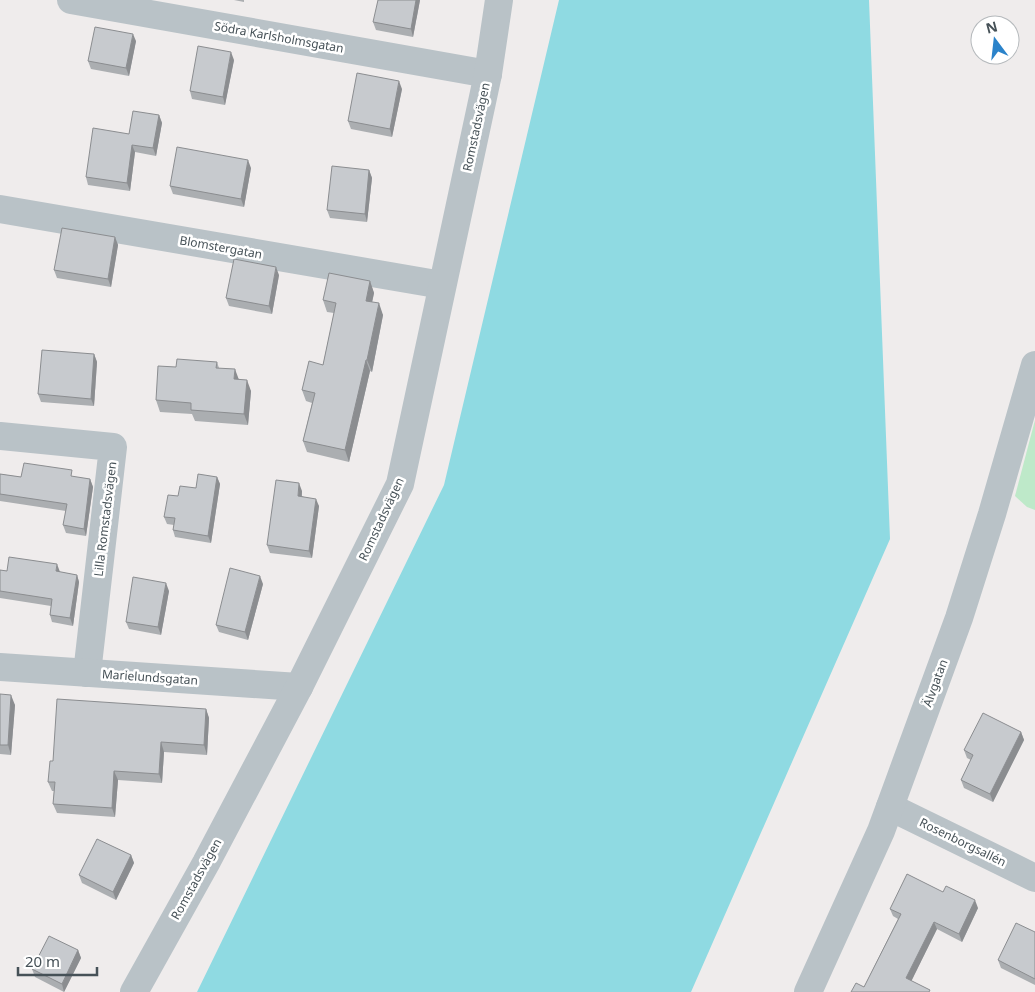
<svg xmlns="http://www.w3.org/2000/svg" width="1035" height="992" font-family="'Noto Sans',sans-serif">
<style>
.green{fill:#bee9c9}
.water{fill:#8fdae2}
.lines{fill:none;stroke-linecap:round;stroke-linejoin:round}
.minor{stroke:#b9c2c7;stroke-width:28}
.wall{fill:#abaeb1}
.shaded-wall{fill:#8b8d90}
.building{fill:#c7cace;stroke:#8b8d90}
.labels{text-anchor:middle;dominant-baseline:central;stroke-width:5;stroke-linejoin:round;paint-order:stroke}
.street-label{font-size:12px;fill:#465157;stroke:#fff}
</style>
<rect width="100%" height="100%" fill="#efecec"/>
<!-- green -->
<path class="green" d="M 1035,420 L 1035,510 L 1027,507 L 1015,496 Z"/>
<!-- water -->
<path class="water" d="M 559,0 L 869,0 L 890,539 L 691,992 L 197,992 L 444,485 Z"/>
<g class="lines">
<!-- minor -->
<g class="minor">
<path d="M 71,0 L 488,74"/>
<path d="M 0,209 L 442,285"/>
<path d="M 0,436 L 113,447 L 87,673"/>
<path d="M 0,667 L 299,687"/>
<path d="M 890,807 L 1035,878"/>
<path d="M 134,992 L 206,863 L 299,687 L 400,484 L 488,74 L 499,0"/>
<path d="M 808,992 L 881,831 L 899,782 L 959,618 L 992,514 L 1035,365"/>
</g>
</g>
<!-- wall -->
<g class="wall">
<path d="M 234,0 L 244,0 L 244,2 Z"/>
<path d="M 420,0 L 413,37 L 376,30 L 373,22 Z"/>
<path d="M 136,41 L 129,76 L 91,69 L 88,61 Z"/>
<path d="M 234,60 L 225,105 L 192,99 L 190,91 Z"/>
<path d="M 402,89 L 392,137 L 351,129 L 348,121 Z"/>
<path d="M 159,115 L 162,123 L 156,156 L 135,152 L 130,191 L 88,185 L 86,177 L 129,134 Z"/>
<path d="M 251,168 L 244,207 L 173,194 L 170,186 Z"/>
<path d="M 369,170 L 372,178 L 367,222 L 330,218 L 327,210 Z"/>
<path d="M 115,237 L 118,245 L 111,287 L 57,278 L 54,270 Z"/>
<path d="M 279,275 L 272,314 L 229,306 L 226,298 Z"/>
<path d="M 370,281 L 374,293 L 372,302 L 383,315 L 372,372 L 370,371 L 349,462 L 307,452 L 303,441 L 312,403 L 306,401 L 302,390 L 323,365 L 334,313 L 327,312 L 323,300 Z"/>
<path d="M 94,354 L 97,362 L 94,406 L 41,402 L 38,394 Z"/>
<path d="M 217,362 L 219,368 L 239,379 L 251,391 L 248,425 L 195,421 L 192,414 L 160,412 L 156,400 L 176,367 Z"/>
<path d="M 0,474 L 21,477 L 74,477 L 90,479 L 93,487 L 86,536 L 66,533 L 63,525 L 66,511 L 0,501 Z"/>
<path d="M 217,477 L 220,484 L 211,543 L 175,537 L 173,530 L 174,525 L 167,524 L 164,517 L 178,496 L 196,488 Z"/>
<path d="M 302,491 L 302,496 L 319,506 L 312,558 L 270,553 L 267,545 Z"/>
<path d="M 0,570 L 7,571 L 60,572 L 77,575 L 79,582 L 73,626 L 52,622 L 50,615 L 51,606 L 0,598 Z"/>
<path d="M 263,584 L 248,640 L 219,632 L 216,625 Z"/>
<path d="M 169,591 L 161,635 L 129,629 L 126,622 Z"/>
<path d="M 0,694 L 15,705 L 11,755 L 0,754 Z"/>
<path d="M 206,709 L 209,718 L 207,755 L 164,752 L 162,783 L 118,780 L 115,817 L 57,813 L 53,804 L 54,791 L 52,791 L 48,782 L 53,761 Z"/>
<path d="M 1021,732 L 1024,740 L 993,802 L 964,788 L 961,780 L 971,760 L 967,758 L 964,750 Z"/>
<path d="M 131,855 L 134,863 L 116,900 L 82,883 L 79,875 Z"/>
<path d="M 978,908 L 962,942 L 937,929 L 911,981 L 864,987 L 898,919 L 893,916 L 890,909 Z"/>
<path d="M 1035,932 L 1035,985 L 1001,968 L 998,960 Z"/>
<path d="M 78,950 L 81,958 L 64,992 L 35,977 L 32,969 Z"/>
</g>
<!-- shaded-wall -->
<g class="shaded-wall">
<path d="M 416,0 L 420,0 L 413,37 L 411,29 Z"/>
<path d="M 133,34 L 136,41 L 129,76 L 126,68 Z"/>
<path d="M 231,52 L 234,60 L 225,105 L 223,97 Z"/>
<path d="M 399,81 L 402,89 L 392,137 L 390,129 Z"/>
<path d="M 159,115 L 162,123 L 156,156 L 153,148 Z"/>
<path d="M 132,145 L 135,152 L 130,191 L 127,183 Z"/>
<path d="M 248,160 L 251,168 L 244,207 L 241,199 Z"/>
<path d="M 369,170 L 372,178 L 367,222 L 365,214 Z"/>
<path d="M 115,237 L 118,245 L 111,287 L 108,279 Z"/>
<path d="M 276,267 L 279,275 L 272,314 L 269,306 Z"/>
<path d="M 370,281 L 374,293 L 370,312 L 366,301 Z"/>
<path d="M 379,303 L 383,315 L 372,372 L 367,360 Z"/>
<path d="M 94,354 L 97,362 L 94,406 L 91,399 Z"/>
<path d="M 366,360 L 370,371 L 349,462 L 345,450 Z"/>
<path d="M 235,369 L 239,380 L 234,379 Z"/>
<path d="M 247,380 L 251,391 L 248,425 L 244,414 Z"/>
<path d="M 217,477 L 220,484 L 211,543 L 208,536 Z"/>
<path d="M 90,479 L 93,487 L 86,536 L 84,529 Z"/>
<path d="M 299,483 L 302,491 L 301,504 L 298,496 Z"/>
<path d="M 316,499 L 319,506 L 312,558 L 309,551 Z"/>
<path d="M 57,564 L 60,572 L 59,579 L 56,571 Z"/>
<path d="M 77,575 L 79,582 L 73,626 L 70,618 Z"/>
<path d="M 260,576 L 263,584 L 248,640 L 245,632 Z"/>
<path d="M 166,583 L 169,591 L 161,635 L 158,627 Z"/>
<path d="M 11,695 L 15,705 L 11,755 L 8,745 Z"/>
<path d="M 206,709 L 209,718 L 207,755 L 204,745 Z"/>
<path d="M 1021,732 L 1024,740 L 993,802 L 990,794 Z"/>
<path d="M 161,742 L 164,752 L 162,783 L 159,774 Z"/>
<path d="M 114,771 L 118,780 L 115,817 L 112,808 Z"/>
<path d="M 131,855 L 134,863 L 116,900 L 113,892 Z"/>
<path d="M 975,900 L 978,908 L 962,942 L 959,934 Z"/>
<path d="M 934,922 L 937,929 L 909,986 L 906,978 Z"/>
<path d="M 78,950 L 81,958 L 64,992 L 62,984 Z"/>
</g>
<!-- building -->
<g class="building">
<path d="M 378,0 L 416,0 L 411,29 L 373,22 Z"/>
<path d="M 95,27 L 133,34 L 126,68 L 88,61 Z"/>
<path d="M 198,46 L 231,52 L 223,97 L 190,91 Z"/>
<path d="M 357,73 L 399,81 L 390,129 L 348,121 Z"/>
<path d="M 133,111 L 159,115 L 153,148 L 132,145 L 127,183 L 86,177 L 93,128 L 129,134 Z"/>
<path d="M 177,147 L 248,160 L 241,199 L 170,186 Z"/>
<path d="M 332,166 L 369,170 L 365,214 L 327,210 Z"/>
<path d="M 62,228 L 115,237 L 108,279 L 54,270 Z"/>
<path d="M 234,259 L 276,267 L 269,306 L 226,298 Z"/>
<path d="M 329,273 L 370,281 L 366,301 L 379,303 L 367,360 L 366,360 L 345,450 L 303,441 L 315,393 L 302,390 L 309,361 L 323,365 L 336,303 L 323,300 Z"/>
<path d="M 42,350 L 94,354 L 91,399 L 38,394 Z"/>
<path d="M 177,359 L 217,362 L 216,368 L 235,369 L 234,379 L 247,380 L 244,414 L 191,410 L 191,403 L 156,400 L 158,366 L 176,367 Z"/>
<path d="M 24,463 L 72,470 L 71,476 L 90,479 L 84,529 L 63,525 L 67,504 L 0,494 L 0,474 L 21,477 Z"/>
<path d="M 198,474 L 217,477 L 208,536 L 173,530 L 175,518 L 164,517 L 168,495 L 178,496 L 180,486 L 196,488 Z"/>
<path d="M 276,480 L 299,483 L 298,496 L 316,499 L 309,551 L 267,545 Z"/>
<path d="M 9,557 L 57,564 L 56,571 L 77,575 L 70,618 L 50,615 L 52,599 L 0,591 L 0,570 L 7,571 Z"/>
<path d="M 230,568 L 260,576 L 245,632 L 216,625 Z"/>
<path d="M 133,577 L 166,583 L 158,627 L 126,622 Z"/>
<path d="M 0,694 L 11,695 L 8,745 L 0,745 Z"/>
<path d="M 57,699 L 206,709 L 204,745 L 161,742 L 159,774 L 114,771 L 112,808 L 53,804 L 55,782 L 48,782 L 50,761 L 53,761 Z"/>
<path d="M 983,713 L 1021,732 L 990,794 L 961,780 L 973,755 L 964,750 Z"/>
<path d="M 97,839 L 131,855 L 113,892 L 79,875 Z"/>
<path d="M 907,874 L 943,892 L 946,886 L 975,900 L 959,934 L 934,922 L 906,978 L 930,990 L 929,992 L 851,992 L 856,983 L 864,987 L 901,914 L 890,909 Z"/>
<path d="M 1016,923 L 1035,932 L 1035,979 L 998,960 Z"/>
<path d="M 49,936 L 78,950 L 62,984 L 32,969 Z"/>
</g>
<g class="labels">
<!-- street labels -->
<g class="street-label">
<text transform="translate(279 37) rotate(10)">Södra Karlsholmsgatan</text>
<text transform="translate(476 127) rotate(-78)">Romstadsvägen</text>
<text transform="translate(221 247) rotate(10)">Blomstergatan</text>
<text transform="translate(105 519) rotate(-83)">Lilla Romstadsvägen</text>
<text transform="translate(381 519) rotate(-65)">Romstadsvägen</text>
<text transform="translate(150 677) rotate(4)">Marielundsgatan</text>
<text transform="translate(935 683) rotate(-70)">Älvgatan</text>
<text transform="translate(963 842) rotate(26)">Rosenborgsallén</text>
<text transform="translate(196 879) rotate(-61)">Romstadsvägen</text>
</g>
</g>
<!-- north arrow -->
<g transform="translate(995 40) rotate(345)"><circle r="24" fill="#ffffff" stroke="#b5b9bc"/>
<path d="M0-4L9 19L0 12L-9 19Z" fill="#2b83ca"/>
<text y="-8" font-size="14" font-weight="bold" text-anchor="middle" fill="#465157">N</text>
</g>
<!-- scale -->
<path d="M18 967v8h79v-8" fill="none" stroke="#465157" stroke-width="2.5"/>
<text x="25" y="967" font-size="15" fill="#465157" stroke="#ffffff" stroke-width="4" paint-order="stroke">20 m</text>
</svg>
